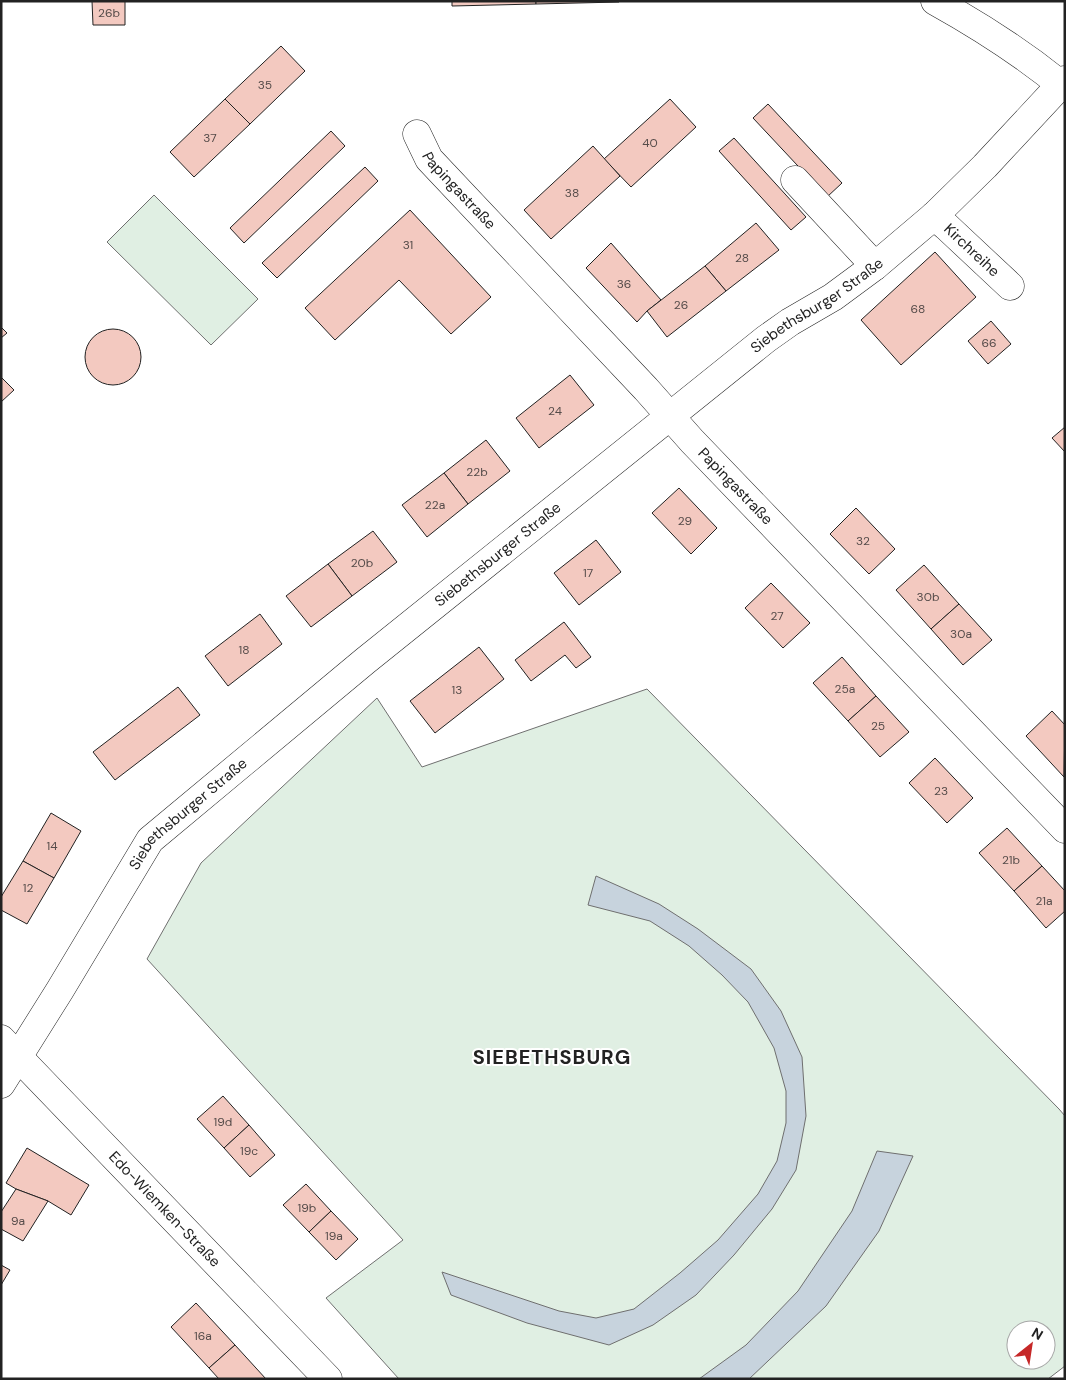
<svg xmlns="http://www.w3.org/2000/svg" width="1066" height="1380" font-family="'DM Sans',sans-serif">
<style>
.green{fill:#e0efe3;stroke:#6f6f6f;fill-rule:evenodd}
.water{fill:#c7d3dd;stroke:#6f6f6f}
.building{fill:#f3c9c0;stroke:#222}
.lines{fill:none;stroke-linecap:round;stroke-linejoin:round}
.minor-casing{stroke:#222;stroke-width:29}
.minor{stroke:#fff;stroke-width:28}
.labels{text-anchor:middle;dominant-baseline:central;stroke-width:4;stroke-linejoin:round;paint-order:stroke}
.number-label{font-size:12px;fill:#564c4a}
.street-label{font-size:15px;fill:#222;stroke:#fff}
.district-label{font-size:20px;font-weight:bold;letter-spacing:1px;fill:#222;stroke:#fff}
</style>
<rect width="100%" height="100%" fill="#fff"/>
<!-- green -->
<g class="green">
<path d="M 154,195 L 258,299 L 211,345 L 107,242 Z"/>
<path d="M 647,689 L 1059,1109 L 1065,1116 L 1065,1366 L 1048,1379 L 399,1379 L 326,1298 L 403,1240 L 147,959 L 201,863 L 377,698 L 422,767 ZM 1016,1330 L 1046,1330 L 1046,1360 L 1016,1360 Z"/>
</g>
<!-- water -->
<g class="water">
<path d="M 596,876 L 659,904 L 698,929 L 751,969 L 781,1011 L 802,1057 L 806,1116 L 796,1170 L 772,1209 L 734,1255 L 696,1295 L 653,1325 L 609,1345 L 527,1323 L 451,1295 L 442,1272 L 559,1311 L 596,1318 L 634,1309 L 680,1273 L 718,1240 L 758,1194 L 777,1161 L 786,1123 L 786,1091 L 774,1048 L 748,1002 L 722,975 L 689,946 L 650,921 L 588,905 Z"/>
<path d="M 877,1151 L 913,1156 L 879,1231 L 826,1306 L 749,1379 L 699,1379 L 746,1345 L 798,1291 L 852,1211 Z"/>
</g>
<!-- building -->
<g class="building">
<path d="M 92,1 L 125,1 L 125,25 L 93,25 Z"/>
<path d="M 452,1 L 536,1 L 536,4 L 452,6 Z"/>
<path d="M 536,1 L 619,1 L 619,2 L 536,4 Z"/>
<path d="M 281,46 L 305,71 L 250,124 L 225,99 Z"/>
<path d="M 225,99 L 250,124 L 194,177 L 170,152 Z"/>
<path d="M 670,99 L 696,127 L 631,187 L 604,159 Z"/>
<path d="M 768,104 L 842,183 L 827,197 L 753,118 Z"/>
<path d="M 331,131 L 345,146 L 244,243 L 230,228 Z"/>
<path d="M 734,138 L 806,217 L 791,230 L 719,151 Z"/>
<path d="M 593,146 L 620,176 L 551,239 L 524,210 Z"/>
<path d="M 365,167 L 378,181 L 277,278 L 262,263 Z"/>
<path d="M 410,210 L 491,297 L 451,334 L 399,280 L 335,340 L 305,308 Z"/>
<path d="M 756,223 L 779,250 L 726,291 L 705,266 Z"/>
<path d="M 611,243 L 661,300 L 647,311 L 637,322 L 586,268 Z"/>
<path d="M 935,252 L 976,297 L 901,365 L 861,320 Z"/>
<path d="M 705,266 L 726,291 L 667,337 L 647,311 Z"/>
<path d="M 991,321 L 1011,344 L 988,364 L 968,341 Z"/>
<path d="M 1,327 L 7,333 L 1,338 Z"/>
<circle cx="113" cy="357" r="28"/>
<path d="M 570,375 L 594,405 L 539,448 L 516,418 Z"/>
<path d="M 1,377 L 14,390 L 1,402 Z"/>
<path d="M 1065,427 L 1065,452 L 1052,438 Z"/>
<path d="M 486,440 L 510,471 L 468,504 L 444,473 Z"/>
<path d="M 444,473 L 468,504 L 427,537 L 402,505 Z"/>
<path d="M 679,488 L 717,528 L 691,554 L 652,513 Z"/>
<path d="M 856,508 L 895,549 L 869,574 L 830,534 Z"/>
<path d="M 373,531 L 397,562 L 352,596 L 328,564 Z"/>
<path d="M 596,540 L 621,572 L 579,605 L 554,573 Z"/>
<path d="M 328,564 L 352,596 L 311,627 L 286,596 Z"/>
<path d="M 924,565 L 959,604 L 931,629 L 896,590 Z"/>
<path d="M 771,583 L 810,623 L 783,648 L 745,608 Z"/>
<path d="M 959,604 L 992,640 L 963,665 L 931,629 Z"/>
<path d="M 260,614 L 282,644 L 228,686 L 205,656 Z"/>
<path d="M 564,622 L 591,657 L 576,668 L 565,655 L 531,681 L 515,660 Z"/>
<path d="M 479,647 L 504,679 L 435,733 L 410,701 Z"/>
<path d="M 842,657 L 876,696 L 848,721 L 813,683 Z"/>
<path d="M 178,687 L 200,715 L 115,780 L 93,752 Z"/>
<path d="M 876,696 L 909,732 L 880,757 L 848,721 Z"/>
<path d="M 1052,711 L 1065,725 L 1064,777 L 1026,736 Z"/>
<path d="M 935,758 L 973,798 L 947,823 L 909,783 Z"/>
<path d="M 51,813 L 81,831 L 54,878 L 23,861 Z"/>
<path d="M 1007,828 L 1042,866 L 1014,891 L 979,853 Z"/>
<path d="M 23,861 L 54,878 L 27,924 L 1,910 L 1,897 Z"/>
<path d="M 1042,866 L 1065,891 L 1065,911 L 1046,928 L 1014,891 Z"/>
<path d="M 223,1096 L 249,1125 L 224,1148 L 197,1119 Z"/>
<path d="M 249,1125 L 275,1155 L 250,1177 L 224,1148 Z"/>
<path d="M 27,1148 L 89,1185 L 71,1215 L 48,1201 L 16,1189 L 6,1183 Z"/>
<path d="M 306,1184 L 331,1211 L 309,1232 L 283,1205 Z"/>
<path d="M 16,1189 L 48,1201 L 23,1241 L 1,1229 L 1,1212 Z"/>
<path d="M 331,1211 L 358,1239 L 336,1260 L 309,1232 Z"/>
<path d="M 1,1265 L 10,1270 L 1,1285 Z"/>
<path d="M 196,1303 L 235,1345 L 209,1368 L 171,1327 Z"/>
<path d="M 235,1345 L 266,1379 L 219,1379 L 209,1368 Z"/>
</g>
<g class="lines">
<!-- minor casing -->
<g class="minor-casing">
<g id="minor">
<path d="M 935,1 C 980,26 1025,55 1065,88"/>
<path id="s1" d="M 417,134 L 429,159 L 646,389 L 692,441 L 1065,829"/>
<path d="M 795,180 L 875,266"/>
<path id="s2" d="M 934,216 L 946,226 L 1010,286"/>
<path id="s3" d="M 1,1039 L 328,1379"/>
<path id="s4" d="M 1,1084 L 60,990 L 150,840 L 365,661 L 766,339 L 790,322 L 833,297 L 875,266 L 934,216 L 985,166 L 1065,80"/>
</g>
</g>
<!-- minor -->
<use href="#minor" class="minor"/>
</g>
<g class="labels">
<!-- number labels -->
<g class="number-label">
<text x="109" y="13">26b</text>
<text x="265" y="85">35</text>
<text x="210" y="138">37</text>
<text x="650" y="143">40</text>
<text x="572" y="193">38</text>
<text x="408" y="245">31</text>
<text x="742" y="258">28</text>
<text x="624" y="284">36</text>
<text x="681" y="305">26</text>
<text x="918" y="309">68</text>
<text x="989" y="343">66</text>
<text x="555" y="411">24</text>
<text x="477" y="472">22b</text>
<text x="435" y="505">22a</text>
<text x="685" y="521">29</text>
<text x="863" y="541">32</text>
<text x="362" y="563">20b</text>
<text x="588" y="573">17</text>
<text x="928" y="597">30b</text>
<text x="777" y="616">27</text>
<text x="961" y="634">30a</text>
<text x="244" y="650">18</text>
<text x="845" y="689">25a</text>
<text x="457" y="690">13</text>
<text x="878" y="726">25</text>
<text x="941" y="791">23</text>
<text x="52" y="846">14</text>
<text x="1011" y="860">21b</text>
<text x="28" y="888">12</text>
<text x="1044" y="901">21a</text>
<text x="223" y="1122">19d</text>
<text x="249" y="1151">19c</text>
<text x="307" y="1208">19b</text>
<text x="18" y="1221">9a</text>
<text x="334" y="1236">19a</text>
<text x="203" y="1336">16a</text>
</g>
<!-- street labels -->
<g class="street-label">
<text stroke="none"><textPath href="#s1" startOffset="71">Papingastraße</textPath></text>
<text stroke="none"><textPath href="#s2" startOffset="51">Kirchreihe</textPath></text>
<text stroke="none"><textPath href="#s4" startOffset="1141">Siebethsburger Straße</textPath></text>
<text stroke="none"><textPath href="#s1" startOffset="476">Papingastraße</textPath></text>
<text stroke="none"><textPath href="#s4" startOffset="736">Siebethsburger Straße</textPath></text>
<text stroke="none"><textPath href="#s4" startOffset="331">Siebethsburger Straße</textPath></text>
<text stroke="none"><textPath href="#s3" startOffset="236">Edo-Wiemken-Straße</textPath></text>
</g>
<!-- district labels -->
<g class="district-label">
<text x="552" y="1057">SIEBETHSBURG</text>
</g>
</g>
<!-- border -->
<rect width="1066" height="1380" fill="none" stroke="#222222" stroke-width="5"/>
<!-- north arrow -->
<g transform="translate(1031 1345) rotate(30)"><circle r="24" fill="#ffffff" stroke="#a7a7a7"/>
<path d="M0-4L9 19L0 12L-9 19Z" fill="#c62828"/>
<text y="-8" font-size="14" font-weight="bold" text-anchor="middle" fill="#222222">N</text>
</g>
</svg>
